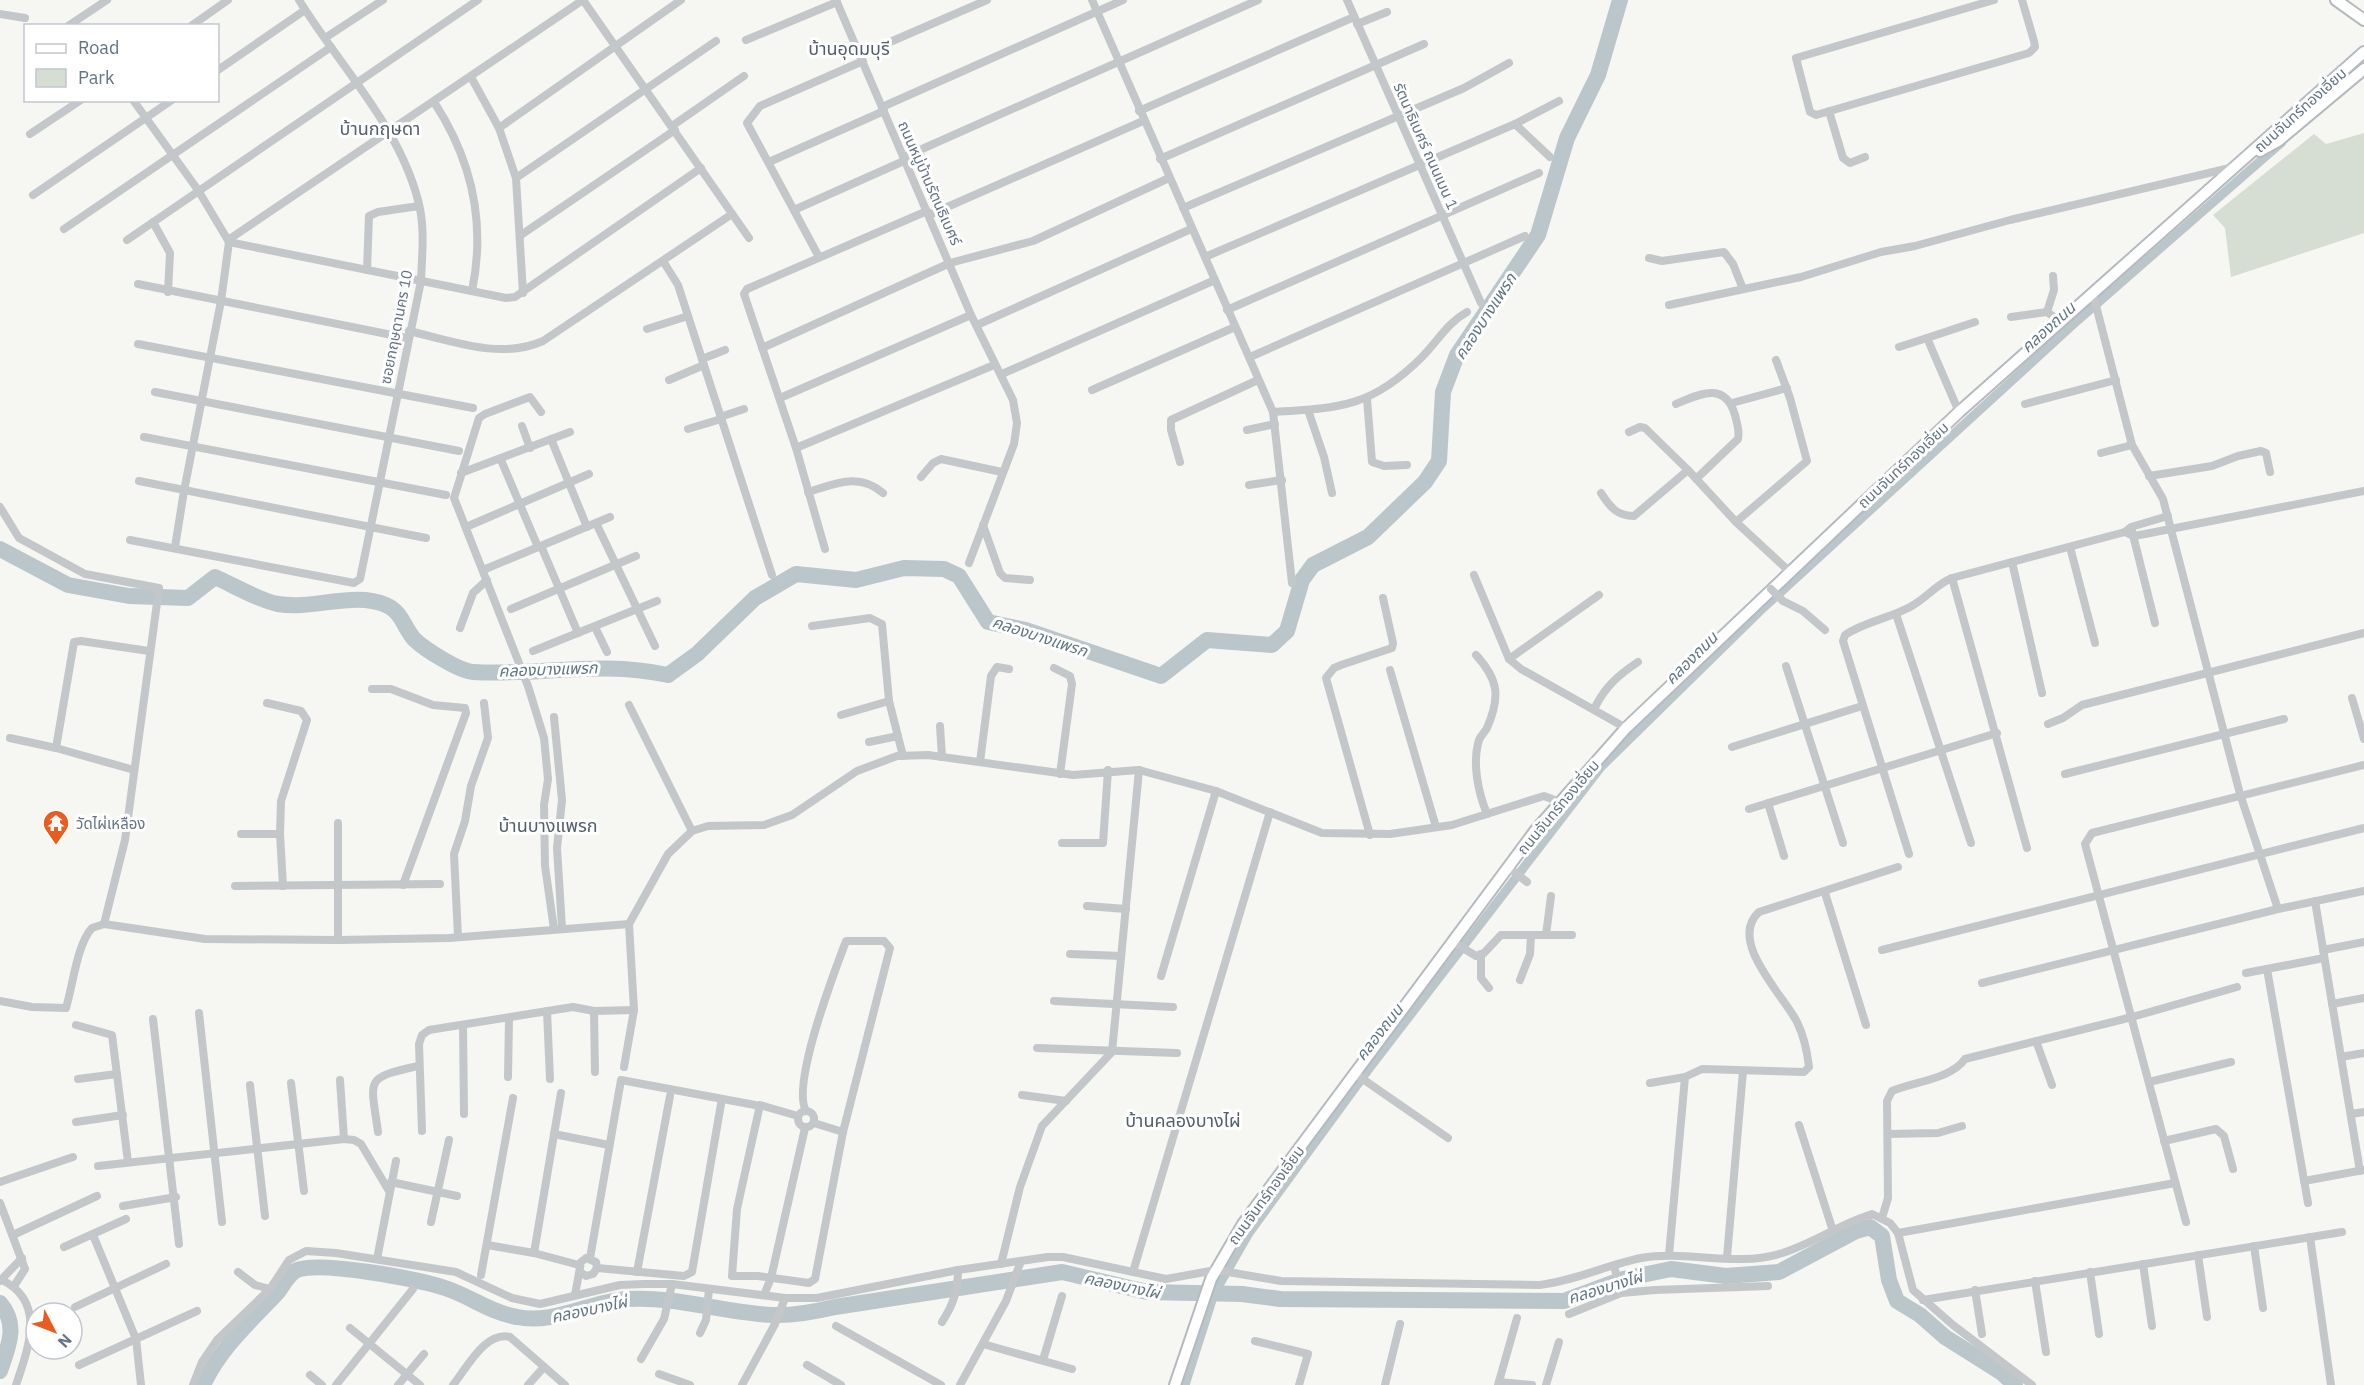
<svg xmlns="http://www.w3.org/2000/svg" width="2364" height="1385" font-family="'IBM Plex Sans','Noto Sans Thai',sans-serif">
<style>
.green{fill:#d6ddd3}
.lines{fill:none;stroke-linecap:round;stroke-linejoin:round}
.canal{stroke:#bbc6cb;stroke-width:9}
.river{stroke:#bbc6cb;stroke-width:16}
.secondary-casing{stroke:#b5babf;stroke-width:14}
.street{stroke:#c3c7ca;stroke-width:8}
.secondary{stroke:#fff;stroke-width:10}
.street-bridge{stroke:#c3c7ca;stroke-width:8}
.labels{text-anchor:middle;dominant-baseline:central;stroke-width:6;stroke-linejoin:round;paint-order:stroke}
.street-label{font-size:15px;fill:#647484;stroke:#fff}
.poi-label{font-size:15px;fill:#647484;stroke:#fff;text-anchor:start}
.water-label{font-size:16px;font-style:italic;fill:#5f7681;stroke:#fff}
.quarter-label{font-size:18px;fill:#525e69;stroke:#fff}
</style>
<rect width="100%" height="100%" fill="#f6f6f2"/>
<!-- green -->
<path class="green" d="M 2364,133 L 2364,233 L 2231,277 L 2225,228 L 2213,215 L 2314,134 L 2326,144 Z"/>
<g class="lines">
<!-- canal -->
<path class="canal" d="M 1185,1385 L 1214,1294 L 1249,1233 L 1368,1070 L 1601,767 L 1760,611 L 2077,321 L 2282,142"/>
<!-- river -->
<g class="river">
<path d="M 0,549 L 68,585 L 129,596 L 188,598 L 215,577 C 233,585 260,601 278,604 C 314,610 354,591 386,605 C 402,612 403,626 414,639 C 424,649 459,671 473,672 C 541,676 598,660 668,675 L 697,654 L 755,598 L 796,574 L 856,580 L 904,568 L 944,569 L 959,576 L 988,622 L 1026,630 L 1161,676 L 1207,640 L 1272,645 L 1287,631 L 1302,580 L 1313,565 L 1368,537 L 1425,482 L 1439,461 L 1443,392 L 1457,355 L 1538,235 L 1567,138 L 1598,75 L 1620,0"/>
<path d="M 0,1303 C 19,1325 8,1347 0,1371"/>
<path d="M 203,1385 C 221,1347 249,1323 277,1293 C 283,1286 288,1274 297,1270 C 322,1261 418,1279 445,1288 C 470,1296 489,1312 517,1317 C 554,1325 591,1301 628,1299 C 677,1296 724,1313 772,1315 C 794,1316 814,1312 835,1307 L 1062,1272 L 1147,1292 L 1242,1294 L 1280,1299 L 1564,1301 L 1623,1279 L 1671,1269 L 1726,1276 L 1779,1272 L 1856,1231 L 1870,1227 L 1882,1236 L 1889,1280 L 1897,1301 L 1920,1315 L 1945,1337 L 2002,1373 L 2015,1385"/>
</g>
<!-- secondary casing -->
<g class="secondary-casing">
<g id="secondary">
<path d="M 2336,0 L 2364,20"/>
<path d="M 2260,151 L 2278,141 L 2364,69"/>
<path d="M 1175,1385 L 1211,1279 L 1243,1224 L 1535,831 L 1626,728 L 1959,412 L 2364,52"/>
</g>
</g>
<!-- street -->
<g class="street">
<path d="M 583,0 L 749,238"/>
<path d="M 836,0 L 971,315 L 1013,400 L 1017,423 L 1014,444 L 969,563"/>
<path d="M 1092,0 L 1273,412 C 1341,408 1372,407 1422,357 C 1438,341 1447,323 1467,312"/>
<path d="M 1347,0 L 1481,303"/>
<path d="M 1994,0 L 1796,58 L 1810,112 L 1816,115 L 2029,53 L 2035,47 L 2034,41 L 2022,0"/>
<path d="M 0,14 L 25,18"/>
<path d="M 1357,24 L 1387,12"/>
<path d="M 68,26 L 107,0"/>
<path d="M 191,26 L 228,0"/>
<path d="M 325,38 L 383,0"/>
<path d="M 746,40 L 837,2"/>
<path d="M 860,55 L 987,0"/>
<path d="M 218,70 L 305,10"/>
<path d="M 471,77 L 499,128 L 516,178 L 523,293"/>
<path d="M 133,100 L 198,190 L 229,242 L 221,301 L 184,491 L 175,547"/>
<path d="M 434,102 C 472,160 486,223 472,291"/>
<path d="M 882,107 L 1123,0"/>
<path d="M 1139,111 L 1354,17"/>
<path d="M 1829,111 L 1843,158 L 1850,163 L 1865,157"/>
<path d="M 1515,124 L 1559,101"/>
<path d="M 672,126 L 744,76"/>
<path d="M 499,128 L 681,0"/>
<path d="M 30,134 L 81,100"/>
<path d="M 904,157 L 1258,0"/>
<path d="M 1160,159 L 1424,44"/>
<path d="M 769,162 L 884,111"/>
<path d="M 516,178 L 716,41"/>
<path d="M 33,195 L 172,100"/>
<path d="M 1183,208 L 1464,88 L 1509,63"/>
<path d="M 794,210 L 906,160"/>
<path d="M 929,215 L 1143,121"/>
<path d="M 153,222 L 170,253 L 168,292"/>
<path d="M 64,229 L 331,47"/>
<path d="M 521,235 L 675,130"/>
<path d="M 127,240 L 478,0"/>
<path d="M 228,240 L 583,0"/>
<path d="M 229,242 L 506,298 L 515,297 L 701,168"/>
<path d="M 819,257 L 747,123 L 760,106 L 863,61"/>
<path d="M 1205,257 L 1515,124 L 1550,157"/>
<path d="M 1649,258 L 1662,261 L 1724,252 L 1733,264 L 1743,289"/>
<path d="M 663,261 L 678,285 L 772,575"/>
<path d="M 367,270 L 369,216 L 378,212 L 419,206"/>
<path d="M 138,284 L 407,338"/>
<path d="M 2093,294 L 2132,445 L 2163,499 L 2240,794 L 2278,909"/>
<path d="M 1669,305 L 1801,277 L 1881,252 L 1915,246 L 2010,220 L 2234,167"/>
<path d="M 1227,310 L 1539,173"/>
<path d="M 2047,312 L 2054,290 L 2053,276"/>
<path d="M 2011,317 L 2047,312 L 2061,322"/>
<path d="M 977,325 L 1191,229"/>
<path d="M 647,329 L 688,316"/>
<path d="M 409,331 C 452,341 501,360 543,341 L 732,214"/>
<path d="M 1927,338 L 1975,322"/>
<path d="M 138,344 L 473,408"/>
<path d="M 1899,347 L 1927,338 L 1959,412"/>
<path d="M 762,348 L 950,263 L 1033,241 L 1169,178"/>
<path d="M 1250,357 L 1525,236"/>
<path d="M 702,359 L 725,350"/>
<path d="M 1002,374 L 1215,280"/>
<path d="M 669,380 L 704,365"/>
<path d="M 1092,390 L 1235,327"/>
<path d="M 155,392 L 459,451"/>
<path d="M 780,398 L 971,315"/>
<path d="M 1367,399 L 1372,462 L 1384,466 L 1407,465"/>
<path d="M 1732,403 L 1787,388"/>
<path d="M 1676,404 C 1700,394 1725,381 1735,415 C 1737,424 1740,431 1738,439 L 1696,479"/>
<path d="M 2025,404 L 2116,380"/>
<path d="M 1308,410 L 1324,457 L 1332,493"/>
<path d="M 541,412 L 530,397 L 485,414 L 479,418 L 454,498 L 528,686 L 544,738 L 548,779 L 544,805 L 545,866 L 554,929"/>
<path d="M 1273,412 L 1292,583"/>
<path d="M 720,417 L 744,409"/>
<path d="M 522,426 L 530,448"/>
<path d="M 688,429 L 721,419"/>
<path d="M 1247,430 L 1275,424"/>
<path d="M 1629,432 L 1640,427 L 1645,428 L 1688,470"/>
<path d="M 144,437 L 446,495"/>
<path d="M 551,439 L 587,527"/>
<path d="M 796,448 L 994,365"/>
<path d="M 2101,453 L 2132,445"/>
<path d="M 501,460 L 538,547"/>
<path d="M 1180,462 L 1171,430 L 1171,420 L 1258,380"/>
<path d="M 461,473 L 570,432"/>
<path d="M 2149,476 L 2212,466 L 2238,456 L 2261,451 L 2266,453 L 2270,472"/>
<path d="M 921,477 L 933,463 L 941,459 L 1002,472"/>
<path d="M 139,481 L 426,538"/>
<path d="M 1249,485 L 1282,480"/>
<path d="M 808,492 C 835,484 859,472 883,493"/>
<path d="M 1601,493 C 1610,507 1617,516 1634,516 L 1688,470 L 1736,522 L 1790,572"/>
<path d="M 0,507 L 19,538 L 85,574 L 159,588 L 125,840 L 104,924"/>
<path d="M 1736,522 L 1807,461 L 1790,398 L 1776,360"/>
<path d="M 596,523 L 655,646"/>
<path d="M 983,525 L 1000,573 L 1005,578 L 1030,580"/>
<path d="M 466,527 L 589,474"/>
<path d="M 2132,531 L 2155,623"/>
<path d="M 2125,532 L 2133,536 L 2145,534 L 2364,491"/>
<path d="M 130,540 L 354,583 L 360,579 L 421,281 C 422,255 425,229 419,204 C 400,126 340,67 299,0"/>
<path d="M 541,546 L 578,633"/>
<path d="M 2070,547 L 2095,643"/>
<path d="M 825,549 L 796,448 L 744,294 L 747,289 L 927,211"/>
<path d="M 2012,562 L 2042,693"/>
<path d="M 483,570 L 610,517"/>
<path d="M 1474,575 L 1509,659"/>
<path d="M 1952,578 L 2027,848"/>
<path d="M 1599,595 L 1509,659 L 1521,669 L 1626,728"/>
<path d="M 1783,601 L 1803,611 L 1825,630"/>
<path d="M 511,609 L 636,556"/>
<path d="M 1896,614 L 1971,843"/>
<path d="M 812,626 L 870,618 L 882,624 L 889,701 L 903,756"/>
<path d="M 595,627 L 607,652"/>
<path d="M 460,628 L 473,593 L 487,580"/>
<path d="M 533,651 L 657,601"/>
<path d="M 1476,655 C 1498,679 1501,696 1487,728 C 1485,732 1481,735 1479,740 C 1472,763 1478,792 1487,814"/>
<path d="M 1786,666 L 1843,843"/>
<path d="M 1054,668 L 1070,676 L 1072,684 L 1060,774"/>
<path d="M 1390,670 L 1436,827"/>
<path d="M 372,689 L 391,689 L 433,705 L 465,708 L 466,713 L 403,885"/>
<path d="M 2352,698 L 2364,739"/>
<path d="M 267,703 L 301,711 L 307,720 L 281,801 L 280,834 L 283,886"/>
<path d="M 629,705 L 692,831"/>
<path d="M 1594,709 C 1605,687 1617,676 1638,662"/>
<path d="M 841,715 L 889,701"/>
<path d="M 554,717 L 562,800 L 557,848 L 562,928"/>
<path d="M 2048,724 L 2063,718 L 2082,705 L 2364,633"/>
<path d="M 940,726 L 942,757"/>
<path d="M 10,738 L 56,748 L 134,770"/>
<path d="M 869,742 L 898,736"/>
<path d="M 1732,747 L 1862,706"/>
<path d="M 56,748 L 74,642 L 81,641 L 149,651"/>
<path d="M 980,762 L 991,676 L 997,667 L 1009,669"/>
<path d="M 2065,774 L 2284,719"/>
<path d="M 1768,803 L 1784,856"/>
<path d="M 1749,809 L 1997,733"/>
<path d="M 338,823 L 338,940"/>
<path d="M 241,834 L 280,834"/>
<path d="M 1370,835 L 1326,678 L 1334,668 L 1341,665 L 1392,648 L 1393,643 L 1383,598"/>
<path d="M 1062,843 L 1103,843 L 1108,770"/>
<path d="M 1909,854 L 1843,641 L 1845,635 C 1864,622 1890,618 1910,607 C 1927,598 1935,585 1952,578 L 2125,532 L 2131,527 L 2168,516"/>
<path d="M 1508,867 L 1527,882"/>
<path d="M 235,886 L 440,884"/>
<path d="M 1825,893 L 1866,1025"/>
<path d="M 2315,901 L 2360,1171"/>
<path d="M 1087,906 L 1126,909"/>
<path d="M 1546,935 L 1551,896"/>
<path d="M 458,937 L 454,854 L 465,821 L 471,786 L 488,738 L 484,703"/>
<path d="M 1453,942 L 1476,956 L 1484,953 L 1501,935 L 1572,935"/>
<path d="M 1882,950 L 2364,828"/>
<path d="M 2323,950 L 2364,942"/>
<path d="M 1070,954 L 1121,956"/>
<path d="M 1481,954 L 1481,978 L 1489,988"/>
<path d="M 2267,969 L 2308,1203"/>
<path d="M 2246,973 L 2324,958"/>
<path d="M 1161,976 L 1216,791"/>
<path d="M 1520,980 L 1530,954 L 1531,935"/>
<path d="M 1982,983 L 2278,909 L 2364,891"/>
<path d="M 0,1001 L 32,1007 L 66,1008 C 73,985 77,944 92,928 L 104,924 L 205,939 L 338,940 L 449,938 L 629,924"/>
<path d="M 1054,1001 L 1173,1007"/>
<path d="M 2332,1004 L 2364,998"/>
<path d="M 547,1011 L 550,1079"/>
<path d="M 594,1011 L 595,1072"/>
<path d="M 199,1013 L 222,1222"/>
<path d="M 153,1019 L 179,1244"/>
<path d="M 76,1025 L 112,1035 L 128,1162"/>
<path d="M 463,1025 L 464,1114"/>
<path d="M 2036,1041 L 2052,1085"/>
<path d="M 1037,1048 L 1177,1053"/>
<path d="M 2341,1057 L 2364,1053"/>
<path d="M 624,1067 L 634,1010 L 629,924 L 668,854 L 692,831 L 708,826 L 764,825 L 792,815 L 857,771 L 897,756 L 928,755 L 1073,775 L 1139,770 L 1216,791 L 1322,833 L 1390,834 L 1452,825 L 1544,796 L 1560,802"/>
<path d="M 1354,1073 L 1448,1138"/>
<path d="M 508,1077 L 509,1018"/>
<path d="M 78,1079 L 117,1074"/>
<path d="M 340,1080 L 344,1139"/>
<path d="M 2149,1082 L 2231,1062"/>
<path d="M 291,1083 L 304,1191"/>
<path d="M 1650,1083 L 1685,1077 L 1702,1069 L 1804,1072 L 1809,1067 C 1807,1050 1804,1036 1797,1022 C 1784,996 1727,941 1759,912 L 1898,867"/>
<path d="M 250,1085 L 265,1216"/>
<path d="M 1022,1095 L 1066,1101"/>
<circle cx="806" cy="1119" r="8"/>
<path d="M 2351,1114 L 2364,1112"/>
<path d="M 798,1116 L 760,1105 L 737,1209 L 732,1276 L 758,1276 L 809,1283 L 815,1279 L 843,1132 L 890,948 L 884,941 L 846,941 C 834,973 791,1084 806,1111"/>
<path d="M 76,1122 L 123,1115"/>
<path d="M 814,1123 L 843,1132"/>
<path d="M 1799,1125 L 1833,1231"/>
<path d="M 422,1131 L 419,1044 L 422,1035 L 429,1030 L 573,1007 L 594,1011 L 634,1010"/>
<path d="M 378,1132 C 371,1079 363,1078 418,1066"/>
<path d="M 554,1134 L 609,1145"/>
<path d="M 1888,1134 L 1938,1133 L 1962,1126"/>
<path d="M 2164,1141 L 2216,1129 L 2224,1136 L 2233,1169"/>
<path d="M 98,1166 L 344,1139 L 354,1140 L 361,1144 L 389,1191"/>
<path d="M 2304,1181 L 2364,1170"/>
<path d="M 0,1182 L 73,1157"/>
<path d="M 391,1182 L 457,1196"/>
<path d="M 0,1203 L 25,1269 L 14,1286"/>
<path d="M 123,1206 L 176,1197"/>
<path d="M 1882,1218 L 1888,1198 L 1887,1101 L 1892,1091 C 1913,1082 1951,1079 1965,1059 L 2132,1017 L 2237,987"/>
<path d="M 431,1222 L 449,1140"/>
<path d="M 2186,1222 L 2085,844 L 2092,833 L 2364,765"/>
<path d="M 1898,1233 L 2175,1183"/>
<path d="M 13,1235 L 97,1196"/>
<path d="M 93,1235 L 136,1339 L 141,1385"/>
<path d="M 2310,1237 L 2331,1385"/>
<path d="M 487,1245 L 534,1253 L 579,1265"/>
<path d="M 2254,1246 L 2263,1308"/>
<path d="M 64,1247 L 126,1219"/>
<path d="M 534,1253 L 561,1093"/>
<path d="M 1669,1255 L 1685,1077"/>
<path d="M 2198,1255 L 2207,1317"/>
<path d="M 1727,1257 L 1743,1071"/>
<path d="M 590,1258 L 621,1080 L 755,1105"/>
<path d="M 377,1259 L 396,1161"/>
<path d="M 1001,1264 L 1020,1187 L 1042,1126 L 1112,1052 L 1139,770"/>
<path d="M 2143,1264 L 2152,1326"/>
<path d="M 1614,1266 L 1621,1293 L 1655,1290 L 1768,1286"/>
<path d="M 597,1268 L 684,1276 L 692,1272 L 721,1104"/>
<path d="M 238,1272 L 255,1285 L 270,1289"/>
<path d="M 637,1272 L 670,1096"/>
<path d="M 1133,1272 L 1270,812"/>
<path d="M 2090,1272 L 2099,1334"/>
<path d="M 481,1275 L 513,1098"/>
<path d="M 2,1280 C 47,1302 28,1349 16,1385"/>
<path d="M 0,1281 L 22,1258"/>
<path d="M 2035,1281 L 2046,1352"/>
<path d="M 1975,1290 L 1982,1334"/>
<path d="M 575,1295 L 581,1262 L 586,1258 L 596,1262 L 597,1268 L 593,1274 L 586,1276 L 580,1272"/>
<path d="M 764,1295 L 771,1278 L 805,1128"/>
<path d="M 1923,1300 L 2342,1232"/>
<path d="M 75,1307 L 166,1264"/>
<path d="M 1569,1314 L 1621,1293"/>
<path d="M 942,1322 C 953,1305 958,1291 958,1270"/>
<path d="M 836,1326 L 941,1385"/>
<path d="M 350,1328 L 420,1385"/>
<path d="M 700,1333 L 706,1320 L 709,1289"/>
<path d="M 1255,1341 L 1308,1354 L 1299,1385"/>
<path d="M 983,1344 L 1072,1369"/>
<path d="M 641,1359 L 664,1319 L 672,1284"/>
<path d="M 1043,1360 L 1062,1296"/>
<path d="M 79,1365 L 197,1311"/>
<path d="M 807,1365 L 841,1385"/>
<path d="M 659,1374 L 690,1385"/>
<path d="M 310,1375 L 322,1385"/>
<path d="M 1499,1382 L 1532,1385"/>
<path d="M 193,1385 L 202,1362 L 217,1340 L 270,1289 L 289,1260 L 306,1251 L 336,1253 L 456,1272 L 512,1298 L 540,1304 L 620,1285 L 644,1284 L 672,1284 L 785,1298 L 817,1298 L 958,1270 L 1048,1257 L 1063,1257 L 1166,1279 L 1216,1270 L 1281,1281 L 1539,1285 C 1575,1281 1606,1265 1641,1258 C 1686,1250 1735,1267 1779,1254 C 1811,1245 1839,1224 1872,1214 L 1890,1223 L 1898,1233 L 1913,1290 L 1953,1325 L 2032,1385"/>
<path d="M 336,1385 L 413,1289"/>
<path d="M 398,1385 L 424,1354"/>
<path d="M 453,1385 C 467,1368 485,1331 510,1337 L 565,1385"/>
<path d="M 528,1385 L 544,1367"/>
<path d="M 742,1385 L 775,1324 L 785,1298"/>
<path d="M 960,1385 L 1006,1301 L 1021,1261"/>
<path d="M 1385,1385 L 1400,1324"/>
<path d="M 1498,1385 L 1517,1318"/>
<path d="M 1546,1385 L 1559,1342"/>
</g>
<!-- secondary -->
<use href="#secondary" class="secondary"/>
<!-- street-bridge -->
<path class="street-bridge" d="M 1771,589 L 1783,601"/>
</g>
<!-- icons -->
<defs>
<g id="temple-pin" transform="scale(1.35)"><path d="M0 17L-7.5 6A9.5 9.5 0 1 1 7.5 6Z" fill="#e85d20" stroke="#fff"/><path d="M0-6L5-2H3V0L6.5 2.5H4V6H1.5V3h-3V6H-4V2.5H-6.5L-3 0V-2H-5Z" fill="#fff"/></g>
</defs>
<g fill-rule="evenodd">
<use href="#temple-pin" x="56" y="823"/>
</g>
<g class="labels">
<!-- street labels -->
<g class="street-label">
<text transform="translate(2300 110) rotate(-42)">ถนนจันทร์ทองเอี่ยม</text>
<text transform="translate(1426 146) rotate(66)">รัตนาธิเบศร์ ถนนเมน 1</text>
<text transform="translate(930 183) rotate(66)">ถนนหมู่บ้านรัตนธิเบศร์</text>
<text transform="translate(396 327) rotate(-79)">ซอยกฤษดานคร 10</text>
<text transform="translate(1903 465) rotate(-43)">ถนนจันทร์ทองเอี่ยม</text>
<text transform="translate(1558 807) rotate(-50)">ถนนจันทร์ทองเอี่ยม</text>
<text transform="translate(1266 1195) rotate(-54)">ถนนจันทร์ทองเอี่ยม</text>
</g>
<!-- poi labels -->
<g class="poi-label">
<text x="76" y="823">วัดไผ่เหลือง</text>
</g>
<!-- water labels -->
<g class="water-label">
<text transform="translate(1485 316) rotate(-57)">คลองบางแพรก</text>
<text transform="translate(2048 327) rotate(-42)">คลองถนน</text>
<text transform="translate(1040 636) rotate(18)">คลองบางแพรก</text>
<text transform="translate(1691 658) rotate(-45)">คลองถนน</text>
<text transform="translate(548 669) rotate(-2)">คลองบางแพรก</text>
<text transform="translate(1379 1032) rotate(-52)">คลองถนน</text>
<text transform="translate(1122 1285) rotate(12)">คลองบางไผ่</text>
<text transform="translate(1605 1287) rotate(-17)">คลองบางไผ่</text>
<text transform="translate(589 1309) rotate(-12)">คลองบางไผ่</text>
</g>
<!-- quarter labels -->
<g class="quarter-label">
<text x="849" y="48">บ้านอุดมบุรี</text>
<text x="380" y="128">บ้านกฤษดา</text>
<text x="548" y="825">บ้านบางแพรก</text>
<text x="1183" y="1120">บ้านคลองบางไผ่</text>
</g>
</g>
<!-- legend -->
<rect x="24" y="24" width="195" height="78" fill="#ffffff" stroke="#c1c7ce" stroke-width="1.5"/>
<rect x="36" y="44" width="30" height="9" fill="#ffffff" stroke="#c1c7ce" stroke-width="1.5"/>
<text x="78" y="54" font-size="18" fill="#647484">Road</text>
<rect x="36" y="69" width="30" height="18" fill="#d6ddd3" stroke="#c1c7ce" stroke-width="1.5"/>
<text x="78" y="84" font-size="18" fill="#647484">Park</text>
<!-- north arrow -->
<g transform="translate(54 1331) rotate(132)"><circle r="28" fill="#ffffff" stroke="#c1c7ce" stroke-width="1.5"/>
<path d="M0-4.5L10 22L0 15L-10 22Z" fill="#e85d20"/>
<text y="-9" font-size="16" font-weight="bold" text-anchor="middle" fill="#647484">N</text>
</g>
</svg>
